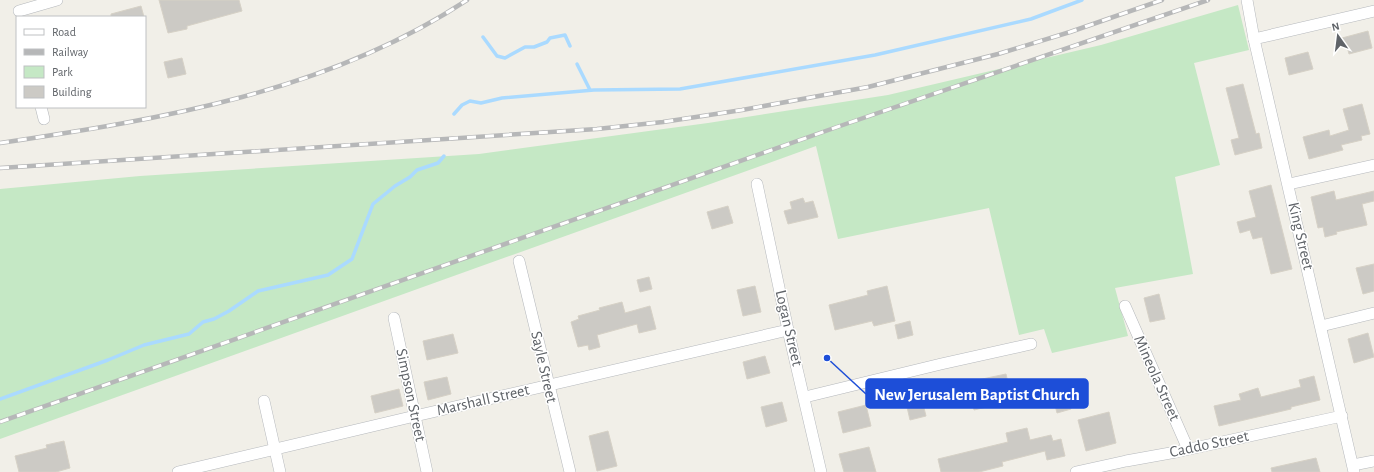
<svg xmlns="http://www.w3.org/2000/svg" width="1374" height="472" font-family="'Alegreya Sans',sans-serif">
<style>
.green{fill:#c5e8c5}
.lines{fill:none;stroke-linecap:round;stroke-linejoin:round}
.stream{stroke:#aadaff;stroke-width:3.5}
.building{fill:#cccac5;stroke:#d6d1c6}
.minor-casing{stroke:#b5b8bc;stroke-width:12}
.minor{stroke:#fff;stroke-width:11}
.rail-casing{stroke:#b6b7b8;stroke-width:4.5}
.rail{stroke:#fff;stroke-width:3;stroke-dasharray:9;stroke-linecap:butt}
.labels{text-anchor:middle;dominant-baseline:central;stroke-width:3;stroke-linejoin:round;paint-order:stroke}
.street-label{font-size:16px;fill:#5f6368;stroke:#fff}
.leader{fill:none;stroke:#1d4ed8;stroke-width:1.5}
.callout-dot{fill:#1d4ed8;stroke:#fff;stroke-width:1.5}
.callout{fill:#1d4ed8;stroke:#1d4ed8;stroke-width:1.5}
.callout-label{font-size:17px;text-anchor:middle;font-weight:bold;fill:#fff}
</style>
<rect width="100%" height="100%" fill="#f1efe8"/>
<!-- green -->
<path class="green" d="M 1238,5 L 1249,50 L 1194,63 L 1220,165 L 1175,177 L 1193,274 L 1115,288 L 1128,336 L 1052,353 L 1044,329 L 1019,335 L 989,208 L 838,239 L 816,146 L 0,439 L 0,189 L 140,176 L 479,154 L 708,123 L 888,95 L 1101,45 Z"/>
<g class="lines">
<!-- stream -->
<g class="stream">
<path d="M 483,37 L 497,56 L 505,58 L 525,47 L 534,47 L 547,42 L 550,38 L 565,35 L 570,46"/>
<path d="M 577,64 L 590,90"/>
<path d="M 454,114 L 462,105 L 470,101 L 481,103 L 502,98 L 594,90 L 680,89 L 875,55 L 1031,19 L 1082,0"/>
<path d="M 0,399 L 108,360 L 144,345 L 189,334 L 203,322 L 214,319 L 229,311 L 258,291 L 328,275 L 352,259 L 373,204 L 395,186 L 410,177 L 417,170 L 438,163 L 444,156"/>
</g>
</g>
<!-- building -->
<g class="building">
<path d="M 159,0 L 239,0 L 242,11 L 187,26 L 187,29 L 168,33 Z"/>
<path d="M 141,6 L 144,17 L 111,17 L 111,14 Z"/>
<path d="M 1368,31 L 1372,48 L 1349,54 L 1347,46 L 1344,47 L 1342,38 Z"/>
<path d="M 1308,52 L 1313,69 L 1289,75 L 1285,58 Z"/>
<path d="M 182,58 L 186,74 L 168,78 L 164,62 Z"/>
<path d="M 1243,84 L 1256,134 L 1259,133 L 1262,148 L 1235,155 L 1231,140 L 1239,138 L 1226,88 Z"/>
<path d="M 1362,104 L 1370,134 L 1361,136 L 1362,140 L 1341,145 L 1343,150 L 1309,159 L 1303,137 L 1329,130 L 1330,136 L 1349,130 L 1343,109 Z"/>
<path d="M 1271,185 L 1292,269 L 1271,274 L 1262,237 L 1253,239 L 1250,230 L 1240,233 L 1237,222 L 1256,217 L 1249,191 Z"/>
<path d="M 1334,191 L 1336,200 L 1374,191 L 1374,201 L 1362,204 L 1367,225 L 1336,232 L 1337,234 L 1325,237 L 1323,227 L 1318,228 L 1311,197 Z"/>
<path d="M 803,198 L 805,203 L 813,201 L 818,217 L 788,224 L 784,211 L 792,209 L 790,202 Z"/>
<path d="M 728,206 L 733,223 L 712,229 L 707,212 Z"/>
<path d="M 1374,264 L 1374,291 L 1363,294 L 1356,268 Z"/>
<path d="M 649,277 L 652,289 L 640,292 L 637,280 Z"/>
<path d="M 755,286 L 761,312 L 743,316 L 737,290 Z"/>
<path d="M 887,286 L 895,321 L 874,326 L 872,321 L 835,330 L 829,305 L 868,295 L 867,291 Z"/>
<path d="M 1159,294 L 1165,319 L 1150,322 L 1144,298 Z"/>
<path d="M 622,302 L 625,313 L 650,306 L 656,329 L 639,333 L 637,324 L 597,335 L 600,347 L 589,350 L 588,345 L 578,347 L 571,322 L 579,319 L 578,316 L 600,310 L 599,308 Z"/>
<path d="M 910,321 L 913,335 L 898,339 L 895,325 Z"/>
<path d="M 1368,333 L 1374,357 L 1354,363 L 1348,339 Z"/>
<path d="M 453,334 L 458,353 L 427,360 L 423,341 Z"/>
<path d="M 765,356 L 770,373 L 747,379 L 743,362 Z"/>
<path d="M 1006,374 L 1012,401 L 974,410 L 968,382 Z"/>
<path d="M 1314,376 L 1320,400 L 1291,407 L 1291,409 L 1219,426 L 1214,406 L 1241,400 L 1239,394 L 1258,388 L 1261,397 L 1301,387 L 1299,380 Z"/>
<path d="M 447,377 L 451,394 L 428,400 L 424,382 Z"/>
<path d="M 925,388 L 929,403 L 923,404 L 926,416 L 910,420 L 904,394 Z"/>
<path d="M 399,389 L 403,406 L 375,413 L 371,396 Z"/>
<path d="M 1067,393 L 1071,409 L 1057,413 L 1053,397 Z"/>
<path d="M 782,402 L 787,421 L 766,427 L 761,407 Z"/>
<path d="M 866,405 L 871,426 L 843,433 L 838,412 Z"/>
<path d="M 1109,412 L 1116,443 L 1086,451 L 1078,420 Z"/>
<path d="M 1027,428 L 1030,440 L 1051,435 L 1053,441 L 1061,439 L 1065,456 L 1047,460 L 1045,451 L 1002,462 L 1003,466 L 979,472 L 941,472 L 938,459 L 1008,442 L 1006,433 Z"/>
<path d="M 608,431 L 617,466 L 597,471 L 589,436 Z"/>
<path d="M 64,441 L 70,468 L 56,472 L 19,472 L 15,456 L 47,448 L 46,445 Z"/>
<path d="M 869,447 L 876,472 L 844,472 L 839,454 Z"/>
<path d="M 1316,458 L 1320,472 L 1272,472 L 1271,468 Z"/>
</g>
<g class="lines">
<!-- minor casing -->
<g class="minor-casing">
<g id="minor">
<path d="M 1247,0 L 1254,39 L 1354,472"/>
<path d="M 19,11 L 57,0"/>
<path d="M 1254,39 L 1374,11"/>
<path d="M 41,107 L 44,119"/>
<path d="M 757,184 L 788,330 L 821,472"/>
<path d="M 1289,184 L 1374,165"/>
<path d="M 519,261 L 570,472"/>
<path d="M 1125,306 L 1188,449"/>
<path d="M 394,318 L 427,472"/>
<path d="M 1321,326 L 1374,313"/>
<path d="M 805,397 L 941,364 L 1031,344"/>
<path d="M 264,401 L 280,472"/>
<path d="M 1353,465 L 1374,461"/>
<path d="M 178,472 L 415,416 L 788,330"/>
<path d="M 1076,472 L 1126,461 L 1176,452 L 1342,416"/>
</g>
</g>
<!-- minor -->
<use href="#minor" class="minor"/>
<!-- rail casing -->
<g class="rail-casing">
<g id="rail">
<path d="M 0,143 C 162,119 328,92 467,0"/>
<path d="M 0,168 L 597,129 L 663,122 L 742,110 L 868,87 L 998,54 L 1070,32 L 1162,0"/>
<path d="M 0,422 L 837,127 L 1208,0"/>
</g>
</g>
<!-- rail -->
<use href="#rail" class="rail"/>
</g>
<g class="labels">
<!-- street labels -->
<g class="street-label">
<text transform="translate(1301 236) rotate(77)">King Street</text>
<text transform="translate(789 328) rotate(77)">Logan Street</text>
<text transform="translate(544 367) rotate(77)">Sayle Street</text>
<text transform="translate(1157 378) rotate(66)">Mineola Street</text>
<text transform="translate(411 395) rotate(78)">Simpson Street</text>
<text transform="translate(483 400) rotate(-13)">Marshall Street</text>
<text transform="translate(1209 444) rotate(-12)">Caddo Street</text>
</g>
</g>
<!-- callouts -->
<path class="leader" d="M827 358L866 394"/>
<circle class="callout-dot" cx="827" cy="358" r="4"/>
<rect class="callout" x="866" y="379" width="222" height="29" rx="4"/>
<g class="callout-label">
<text x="977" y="400">New Jerusalem Baptist Church</text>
</g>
<!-- legend -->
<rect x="16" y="16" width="130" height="92" fill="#ffffff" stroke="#bfc1c3"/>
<rect x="24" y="29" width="20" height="6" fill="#ffffff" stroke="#bfc1c3"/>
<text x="52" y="36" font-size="12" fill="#5f6368">Road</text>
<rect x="24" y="49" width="20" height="6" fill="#b6b7b8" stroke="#bfc1c3"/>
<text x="52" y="56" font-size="12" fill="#5f6368">Railway</text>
<rect x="24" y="66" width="20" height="12" fill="#c5e8c5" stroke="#bfc1c3"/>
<text x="52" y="76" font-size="12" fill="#5f6368">Park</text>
<rect x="24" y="86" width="20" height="12" fill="#cccac5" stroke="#bfc1c3"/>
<text x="52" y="96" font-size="12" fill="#5f6368">Building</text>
<!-- north arrow -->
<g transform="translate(1338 36) rotate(346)" stroke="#ffffff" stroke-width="3" paint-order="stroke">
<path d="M0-3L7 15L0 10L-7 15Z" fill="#5f6368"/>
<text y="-6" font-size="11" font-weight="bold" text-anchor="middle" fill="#5f6368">N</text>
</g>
</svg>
